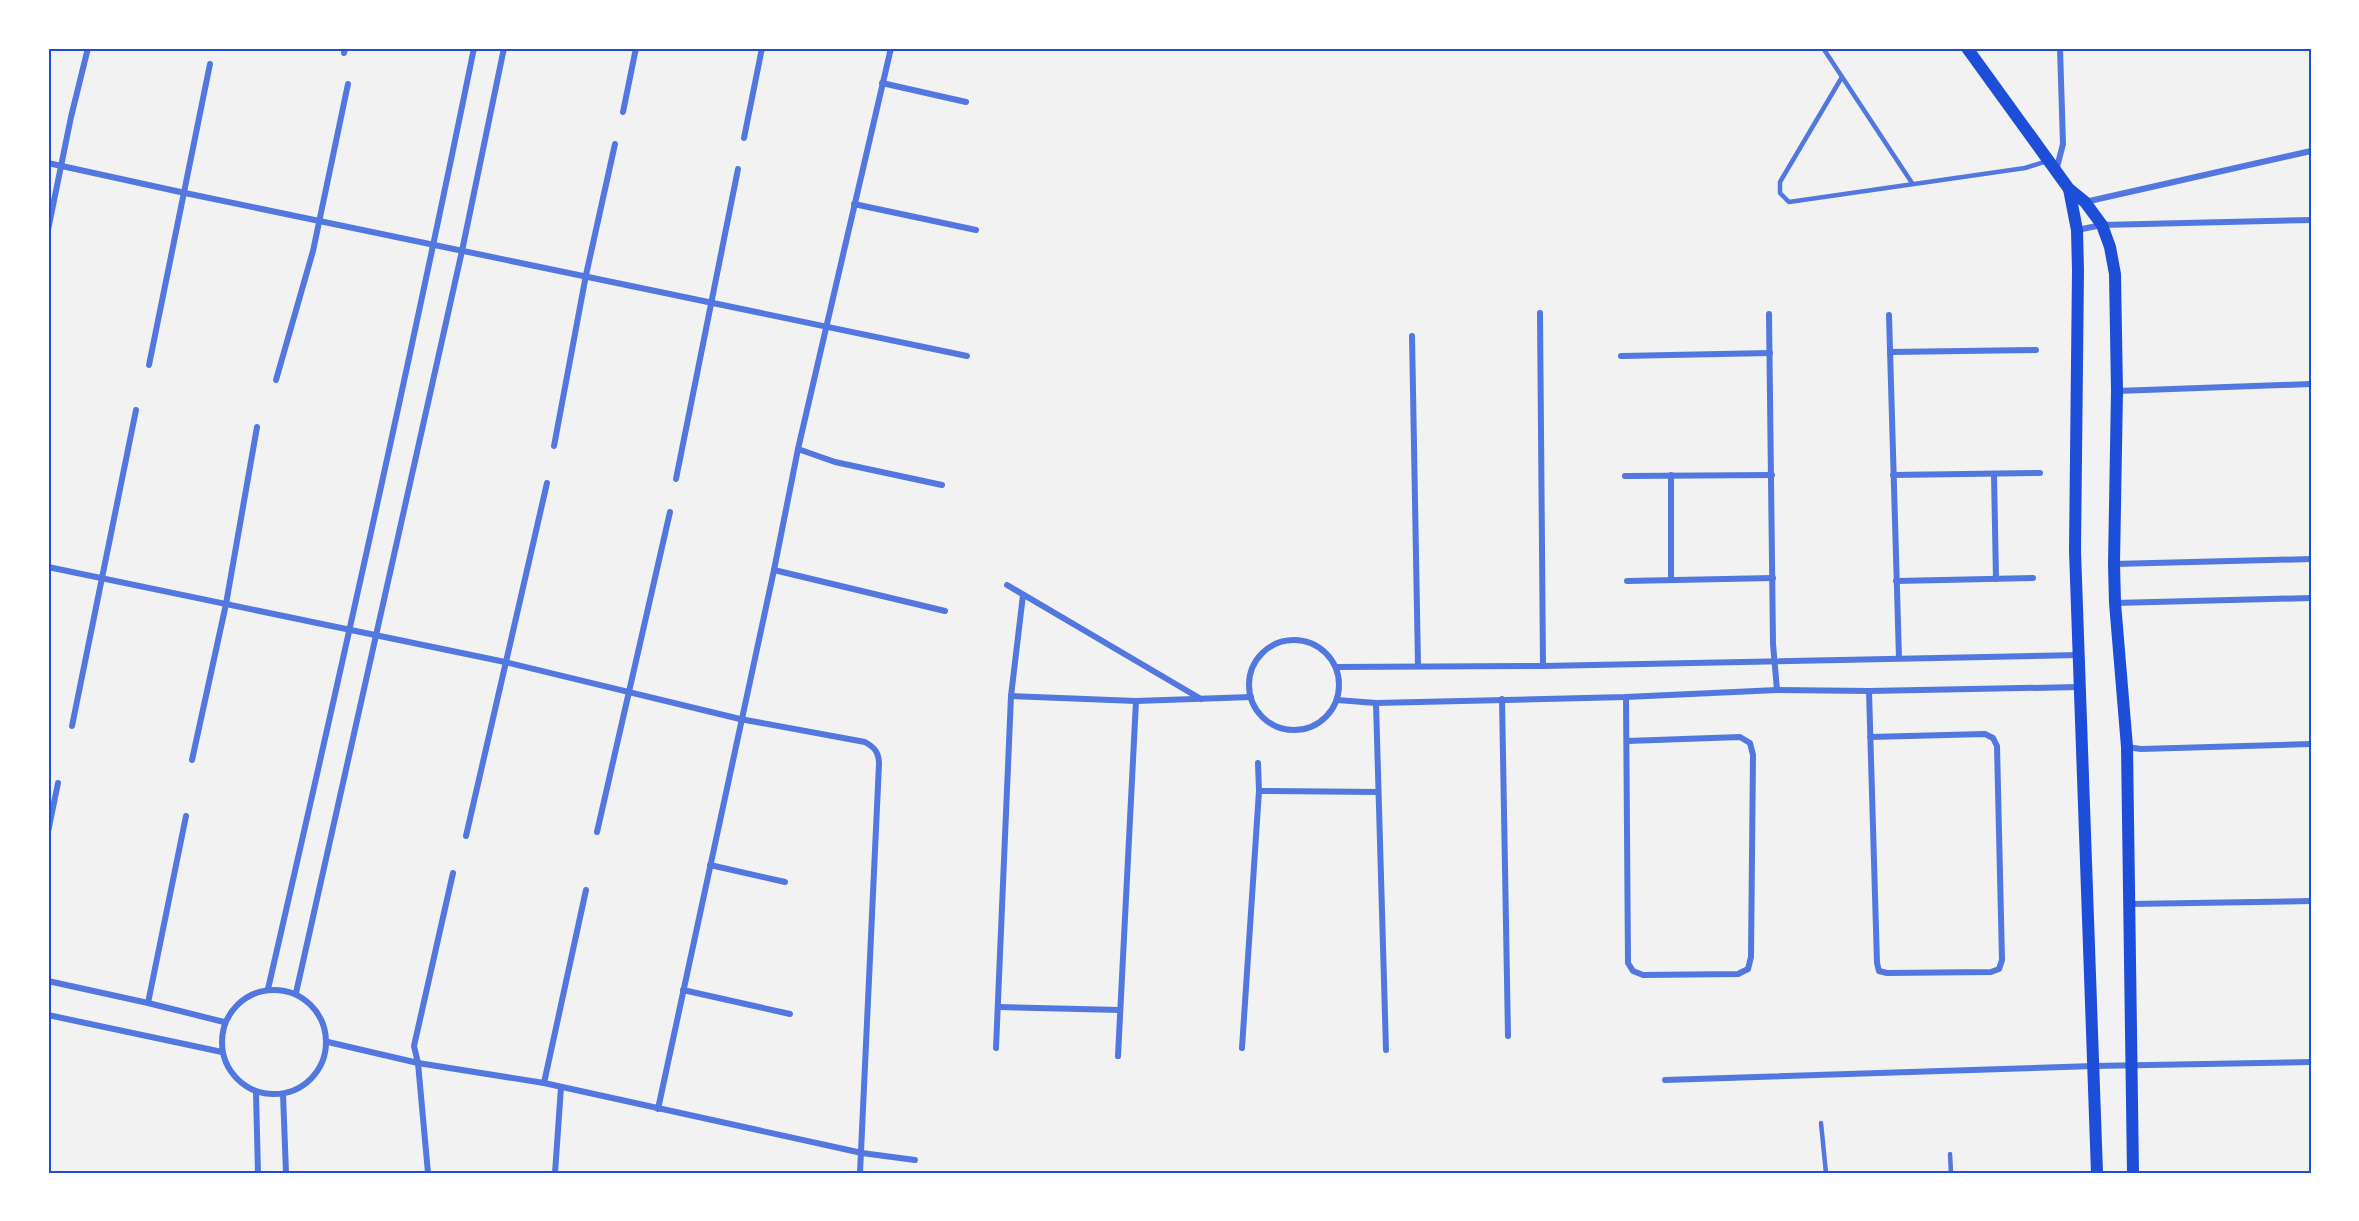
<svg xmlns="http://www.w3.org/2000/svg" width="2359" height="1221" font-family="'Fira Sans',sans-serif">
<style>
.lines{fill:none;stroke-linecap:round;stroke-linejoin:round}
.service{stroke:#5277de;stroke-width:4.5}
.minor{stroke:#5277de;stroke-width:6}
.secondary{stroke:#1d4ed8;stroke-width:12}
.neatline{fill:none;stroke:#1d4ed8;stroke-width:2}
</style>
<rect width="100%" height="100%" fill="#f2f2f2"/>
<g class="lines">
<!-- service -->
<g class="service">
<path d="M 1823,48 L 1912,183"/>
<path d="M 1842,77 L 1780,182 L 1780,193 L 1789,202 L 2025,168 L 2047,161"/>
<path d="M 1821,1123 L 1826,1173"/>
<path d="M 1950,1154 L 1951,1173"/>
</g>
<!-- minor -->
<g class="minor">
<path d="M 344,53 L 345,48"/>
<path d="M 882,83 L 966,102"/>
<path d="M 623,112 L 636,48"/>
<path d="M 744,138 L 762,48"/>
<path d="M 48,163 L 185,193 L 967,356"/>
<path d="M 2056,171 L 2063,144 L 2060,48"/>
<path d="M 2085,202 L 2311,151"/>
<path d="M 854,204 L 976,230"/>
<path d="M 48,230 L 71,117 L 88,48"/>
<path d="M 2077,230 L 2102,225 L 2311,220"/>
<path d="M 1540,313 L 1543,666"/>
<path d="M 1769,314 L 1773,644 L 1777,690"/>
<path d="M 1889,315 L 1899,658"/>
<path d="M 1412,336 L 1418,665"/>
<path d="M 1890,352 L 2036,350"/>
<path d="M 1621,356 L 1770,353"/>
<path d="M 149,365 L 210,64"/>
<path d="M 276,380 L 313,251 L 348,84"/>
<path d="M 2117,391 L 2311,384"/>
<path d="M 554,446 L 586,275 L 615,144"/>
<path d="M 798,449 L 835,462 L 942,485"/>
<path d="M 1994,474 L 1996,579"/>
<path d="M 1671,475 L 1671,580"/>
<path d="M 1893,475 L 2040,473"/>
<path d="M 1625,476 L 1772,475"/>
<path d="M 676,479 L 738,169"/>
<path d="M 2114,564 L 2311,559"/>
<path d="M 48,567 L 505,662 L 740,719 L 865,742 C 874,747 879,752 879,764 L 860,1173"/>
<path d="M 774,570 L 945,611"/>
<path d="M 1627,581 L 1773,578"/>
<path d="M 1896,581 L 2033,578"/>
<path d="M 1007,585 L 1201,699"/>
<path d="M 2115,603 L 2311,598"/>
<circle cx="1294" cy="685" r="45"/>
<path d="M 1336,667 L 1543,666 L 2078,655"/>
<path d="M 1869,691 L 1877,963 L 1879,971 L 1887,973 L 1991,972 L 1999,969 L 2002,960 L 1997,746 L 1993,738 L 1985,734 L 1870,737"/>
<path d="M 1011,696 L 1136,701 L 1251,697"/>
<path d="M 1626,697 L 1628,963 L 1633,971 L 1643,975 L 1738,974 L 1748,969 L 1751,957 L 1753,755 L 1750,743 L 1740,737 L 1627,741"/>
<path d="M 1502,699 L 1508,1036"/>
<path d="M 1337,700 L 1376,703 L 1626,697 L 1777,690 L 1869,691 L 2079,687"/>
<path d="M 1376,703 L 1386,1050"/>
<path d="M 72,726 L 136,410"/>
<path d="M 2127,747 L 2141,749 L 2311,744"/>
<path d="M 192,760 L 226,604 L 257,427"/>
<path d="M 1259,791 L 1378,792"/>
<path d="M 48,832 L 58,783"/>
<path d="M 597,832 L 670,512"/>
<path d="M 466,836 L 547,483"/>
<path d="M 710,865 L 785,882"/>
<path d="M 2129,904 L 2311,901"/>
<path d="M 48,981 L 148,1003 L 224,1022"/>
<path d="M 268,989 C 340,676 410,363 474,48"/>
<circle cx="274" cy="1042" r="52"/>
<path d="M 683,990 L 790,1014"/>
<path d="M 296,993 L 462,251 L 504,48"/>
<path d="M 148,1003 L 186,816"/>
<path d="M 998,1007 L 1120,1010"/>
<path d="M 48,1015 L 222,1052"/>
<path d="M 328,1042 L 418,1063 L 544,1083 L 862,1153 L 915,1160"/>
<path d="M 996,1048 L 1011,696 L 1023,595"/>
<path d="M 1242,1048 L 1259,791 L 1258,763"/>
<path d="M 1118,1056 L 1136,701"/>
<path d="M 1665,1080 L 2094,1066 L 2311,1062"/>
<path d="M 544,1083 L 586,890"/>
<path d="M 256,1093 L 258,1173"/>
<path d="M 283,1094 L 286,1173"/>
<path d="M 658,1109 L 774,570 L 798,449 L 891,48"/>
<path d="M 428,1173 L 418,1063 L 414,1046 L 453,873"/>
<path d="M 555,1173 L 561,1087"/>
</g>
<!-- secondary -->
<g class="secondary">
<path d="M 1967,48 L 2069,189 L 2085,202 L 2102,225 L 2110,247 L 2115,274 L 2117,391 L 2114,564 L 2115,603 L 2127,747 L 2133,1173"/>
<path d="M 2069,189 L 2077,230 L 2078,270 L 2075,551 L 2097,1173"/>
</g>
</g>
<!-- border -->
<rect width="2359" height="1221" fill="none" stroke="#ffffff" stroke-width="99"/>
<rect x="50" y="50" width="2260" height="1122" class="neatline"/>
</svg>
